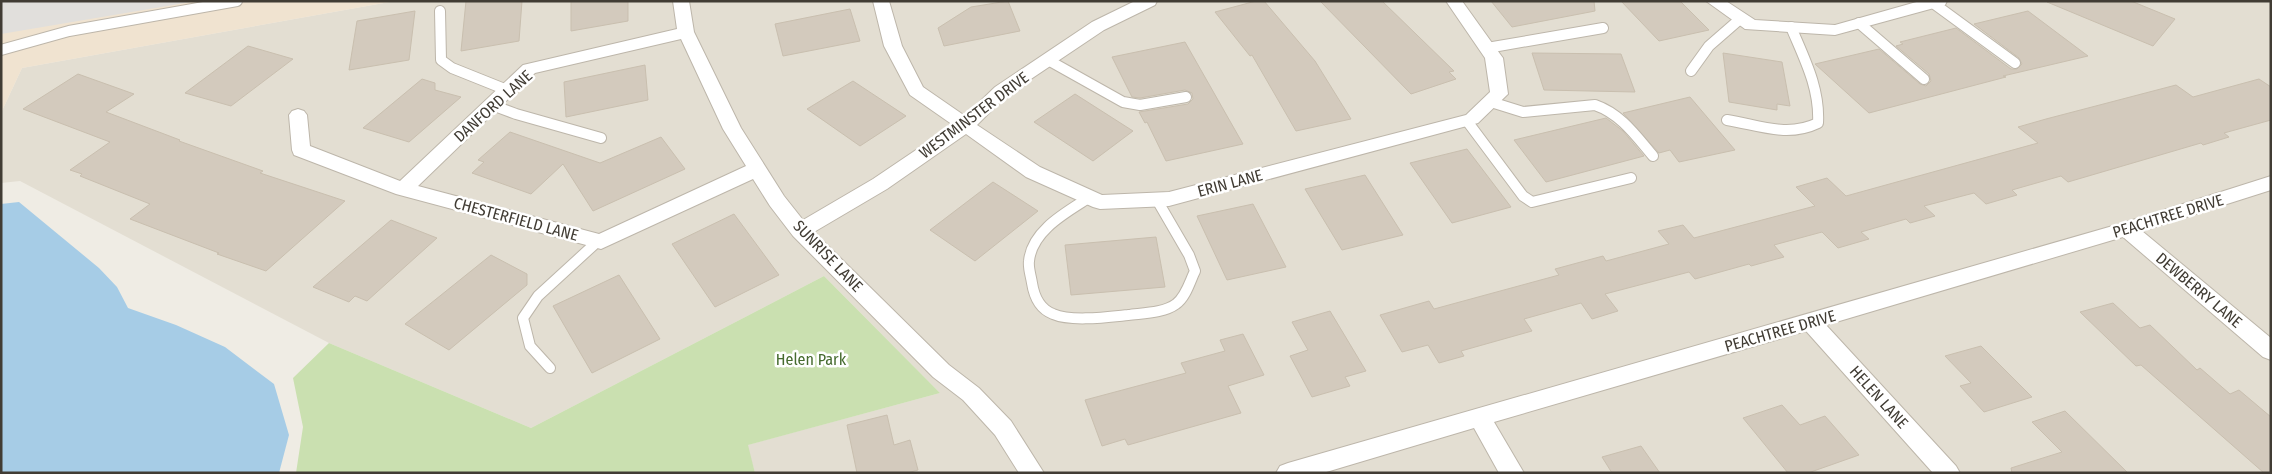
<svg xmlns="http://www.w3.org/2000/svg" width="2272" height="474" font-family="'Fira Sans Condensed',sans-serif">
<style>
.residential{fill:#e3ded2}
.commercial{fill:#f0e3d0}
.green{fill:#cae0b0}
.parking{fill:#e1dfdc}
.water{fill:#a6cce6}
.building{fill:#d3cabd;stroke:#c9bfaf}
.lines{fill:none;stroke-linecap:round;stroke-linejoin:round}
.lane-casing{stroke:#bdb6aa;stroke-width:12}
.street-casing{stroke:#bdb6aa;stroke-width:2}
.lane{stroke:#fff;stroke-width:10}
.street{fill:#fff;fill-rule:evenodd}
.labels{text-anchor:middle;dominant-baseline:central;stroke-width:5;stroke-linejoin:round;paint-order:stroke}
.street-label{font-size:16px;fill:#413c34;stroke:#fff}
.park-label{font-size:16px;fill:#466b2f;stroke:#fff}
</style>
<rect width="100%" height="100%" fill="#efece4"/>
<!-- residential -->
<path class="residential" d="M 395,1 L 2271,1 L 2271,473 L 755,473 L 747,445 L 940,393 L 824,276 L 531,428 L 329,343 L 20,181 L 1,183 L 1,113 L 22,68 Z"/>
<!-- commercial -->
<path class="commercial" d="M 1,1 L 395,1 L 22,68 L 1,113 Z"/>
<!-- green -->
<path class="green" d="M 824,276 L 940,393 L 748,445 L 755,473 L 296,473 L 303,427 L 293,378 L 329,343 L 531,428 Z"/>
<!-- parking -->
<path class="parking" d="M 1,1 L 197,1 L 1,34 Z"/>
<!-- water -->
<path class="water" d="M 19,202 L 99,268 L 117,287 L 128,308 L 176,325 L 225,347 L 274,384 L 289,435 L 279,473 L 1,473 L 1,204 Z"/>
<!-- building -->
<g class="building">
<path d="M 466,1 L 522,1 L 519,41 L 461,51 Z"/>
<path d="M 571,1 L 628,1 L 628,21 L 571,31 Z"/>
<path d="M 1008,1 L 1020,31 L 944,46 L 938,28 L 971,7 Z"/>
<path d="M 1256,1 L 1264,1 L 1315,61 L 1351,119 L 1296,131 L 1252,55 L 1250,56 L 1215,12 Z"/>
<path d="M 1320,1 L 1382,1 L 1454,71 L 1449,72 L 1456,79 L 1411,94 Z"/>
<path d="M 1491,1 L 1594,1 L 1595,11 L 1512,27 Z"/>
<path d="M 1621,1 L 1680,1 L 1709,30 L 1659,41 Z"/>
<path d="M 2131,1 L 2175,19 L 2153,46 L 2047,2 Z"/>
<path d="M 850,9 L 860,41 L 783,56 L 775,24 Z"/>
<path d="M 415,11 L 409,60 L 349,70 L 357,21 Z"/>
<path d="M 2028,11 L 2088,56 L 2003,76 L 2006,77 L 1869,113 L 1815,64 L 1879,49 L 1920,84 L 1926,86 L 1931,81 L 1929,74 L 1896,46 L 1903,44 L 1900,42 L 1956,28 L 2011,69 L 2017,69 L 2022,64 L 2019,58 L 1974,24 Z"/>
<path d="M 1185,42 L 1243,144 L 1166,161 L 1147,122 L 1145,123 L 1139,112 L 1188,104 L 1193,99 L 1192,93 L 1185,90 L 1140,98 L 1132,97 L 1112,57 Z"/>
<path d="M 248,46 L 293,59 L 231,106 L 185,93 Z"/>
<path d="M 1532,53 L 1621,54 L 1635,92 L 1544,90 Z"/>
<path d="M 1723,53 L 1782,62 L 1790,106 L 1777,104 L 1777,110 L 1729,102 Z"/>
<path d="M 645,65 L 648,100 L 566,117 L 564,82 Z"/>
<path d="M 78,74 L 134,94 L 106,112 L 180,140 L 179,141 L 263,171 L 260,173 L 345,201 L 266,271 L 217,254 L 219,253 L 130,219 L 150,204 L 80,176 L 82,174 L 70,170 L 110,142 L 23,109 Z"/>
<path d="M 422,79 L 435,83 L 435,90 L 461,97 L 409,142 L 363,128 Z"/>
<path d="M 2259,79 L 2271,87 L 2271,120 L 2224,133 L 2229,137 L 2203,145 L 2201,143 L 2068,182 L 2061,176 L 2012,190 L 2017,195 L 1986,204 L 1974,193 L 1924,206 L 1935,216 L 1910,223 L 1906,219 L 1861,232 L 1869,239 L 1838,248 L 1822,232 L 1774,245 L 1784,257 L 1751,266 L 1749,264 L 1695,279 L 1689,272 L 1605,294 L 1618,311 L 1592,319 L 1581,303 L 1524,319 L 1532,331 L 1461,351 L 1464,356 L 1439,363 L 1428,345 L 1402,352 L 1380,315 L 1429,301 L 1434,309 L 1559,275 L 1555,269 L 1603,256 L 1606,261 L 1669,244 L 1658,231 L 1683,225 L 1694,238 L 1815,206 L 1796,187 L 1827,178 L 1846,196 L 2038,143 L 2018,127 L 2046,119 L 2176,85 L 2193,97 Z"/>
<path d="M 853,81 L 906,116 L 860,146 L 807,109 Z"/>
<path d="M 1075,94 L 1133,131 L 1093,161 L 1034,122 Z"/>
<path d="M 1690,97 L 1735,150 L 1679,162 L 1670,150 L 1659,153 L 1623,113 Z"/>
<path d="M 1606,118 L 1623,131 L 1644,156 L 1546,182 L 1514,140 Z"/>
<path d="M 510,132 L 600,163 L 661,137 L 685,169 L 593,211 L 563,164 L 531,194 L 472,173 L 484,162 L 478,160 Z"/>
<path d="M 1467,149 L 1511,207 L 1452,223 L 1410,163 Z"/>
<path d="M 1365,175 L 1403,235 L 1342,250 L 1305,189 Z"/>
<path d="M 993,182 L 1038,211 L 975,261 L 930,230 Z"/>
<path d="M 1253,204 L 1286,267 L 1227,280 L 1197,216 Z"/>
<path d="M 734,214 L 779,275 L 715,307 L 672,244 Z"/>
<path d="M 391,220 L 437,238 L 367,301 L 355,296 L 349,302 L 313,287 Z"/>
<path d="M 1156,237 L 1165,287 L 1071,295 L 1065,245 Z"/>
<path d="M 491,255 L 527,274 L 527,285 L 449,350 L 405,324 Z"/>
<path d="M 619,275 L 660,339 L 592,373 L 553,306 Z"/>
<path d="M 2113,303 L 2140,328 L 2150,325 L 2197,370 L 2200,368 L 2230,394 L 2239,390 L 2271,417 L 2271,473 L 2264,473 L 2141,365 L 2136,366 L 2080,312 Z"/>
<path d="M 1330,311 L 1366,371 L 1345,377 L 1350,386 L 1312,397 L 1290,356 L 1308,350 L 1292,322 Z"/>
<path d="M 1243,334 L 1264,375 L 1228,386 L 1241,413 L 1128,445 L 1125,439 L 1102,446 L 1085,400 L 1186,373 L 1181,363 L 1225,351 L 1220,340 Z"/>
<path d="M 1981,346 L 2032,397 L 1984,412 L 1960,386 L 1971,383 L 1945,356 Z"/>
<path d="M 1782,405 L 1800,425 L 1825,416 L 1859,455 L 1808,473 L 1788,473 L 1743,418 Z"/>
<path d="M 2065,411 L 2128,473 L 2012,473 L 2011,468 L 2062,452 L 2032,422 Z"/>
<path d="M 887,415 L 894,445 L 910,440 L 918,470 L 907,473 L 857,473 L 847,425 Z"/>
<path d="M 1641,446 L 1660,473 L 1612,473 L 1602,457 Z"/>
</g>
<g class="lines">
<!-- lane casing -->
<g class="lane-casing">
<g id="lane">
<path d="M 1933,3 L 2015,63"/>
<path d="M 440,11 L 441,60 L 452,68 L 507,90"/>
<path d="M 1859,23 L 1924,79"/>
<path d="M 1487,48 L 1603,28"/>
<path d="M 1,50 L 69,31 L 237,1"/>
<path d="M 1048,60 L 1123,102 L 1140,105 L 1186,97"/>
<path d="M 1691,71 L 1709,46 L 1740,19"/>
<path d="M 1491,102 L 1523,112 L 1595,105 C 1621,114 1636,136 1653,156"/>
<path d="M 492,105 L 516,114 L 601,138"/>
<path d="M 1727,120 C 1759,125 1787,138 1818,123 C 1820,88 1804,58 1791,27"/>
<path d="M 1467,121 L 1523,196 L 1532,202 L 1631,178"/>
<path d="M 1090,197 C 1067,212 1032,230 1029,261 C 1028,268 1031,276 1032,283 C 1034,296 1040,309 1053,314 C 1071,322 1108,317 1128,315 C 1143,313 1164,313 1176,304 C 1186,297 1190,281 1195,271 L 1189,255 L 1157,200"/>
<path d="M 550,368 L 530,346 L 523,318 L 538,296 L 598,241"/>
</g>
</g>
<!-- street casing -->
<g class="street-casing">
<g id="street">
<path d="M 673,1 L 689,1 L 694,32 L 741,128 L 784,196 L 803,220 L 873,179 L 953,125 L 910,95 L 884,46 L 873,1 L 889,1 L 902,46 L 923,87 L 965,116 L 995,87 L 1092,22 L 1135,1 L 1157,1 L 1155,5 L 1104,30 L 1007,95 L 977,125 L 1040,167 L 1102,195 L 1169,192 L 1466,115 L 1490,92 L 1485,58 L 1446,1 L 1462,1 L 1500,54 L 1503,58 L 1508,94 L 1478,123 L 1169,206 L 1100,209 L 1093,207 L 1026,177 L 966,134 L 887,189 L 814,232 L 949,365 L 979,388 L 1011,421 L 1044,473 L 1019,473 L 995,435 L 963,400 L 933,377 L 793,236 L 770,206 L 753,179 L 601,249 L 396,194 L 294,155 L 292,150 L 289,115 L 292,111 L 298,109 L 304,111 L 307,115 L 310,146 L 400,181 L 523,65 L 677,29 ZM 681,39 L 723,129 L 746,166 L 599,234 L 418,186 L 535,73 Z"/>
<path d="M 1706,1 L 1726,1 L 1755,20 L 1835,25 L 1920,1 L 1947,1 L 1945,5 L 1835,35 L 1745,29 Z"/>
<path d="M 2271,176 L 2271,190 L 2142,231 L 2271,338 L 2271,360 L 2263,357 L 2123,237 L 1826,325 L 1956,466 L 1960,473 L 1933,473 L 1806,331 L 1494,422 L 1524,473 L 1499,473 L 1474,428 L 1323,473 L 1276,473 L 1280,466 L 1288,463 L 2123,223 Z"/>
</g>
</g>
<!-- lane -->
<use href="#lane" class="lane"/>
<!-- street -->
<use href="#street" class="street"/>
</g>
<g class="labels">
<!-- street labels -->
<g class="street-label">
<text transform="translate(493 106) rotate(-42)">DANFORD LANE</text>
<text transform="translate(974 115) rotate(-37)">WESTMINSTER DRIVE</text>
<text transform="translate(1230 183) rotate(-15)">ERIN LANE</text>
<text transform="translate(2168 216) rotate(-17)">PEACHTREE DRIVE</text>
<text transform="translate(516 219) rotate(15)">CHESTERFIELD LANE</text>
<text transform="translate(828 256) rotate(46)">SUNRISE LANE</text>
<text transform="translate(2199 290) rotate(40)">DEWBERRY LANE</text>
<text transform="translate(1780 331) rotate(-16)">PEACHTREE DRIVE</text>
<text transform="translate(1879 397) rotate(48)">HELEN LANE</text>
</g>
<!-- park labels -->
<g class="park-label">
<text x="811" y="359">Helen Park</text>
</g>
</g>
<!-- border -->
<rect width="2272" height="474" fill="none" stroke="#413c34" stroke-width="5"/>
</svg>
